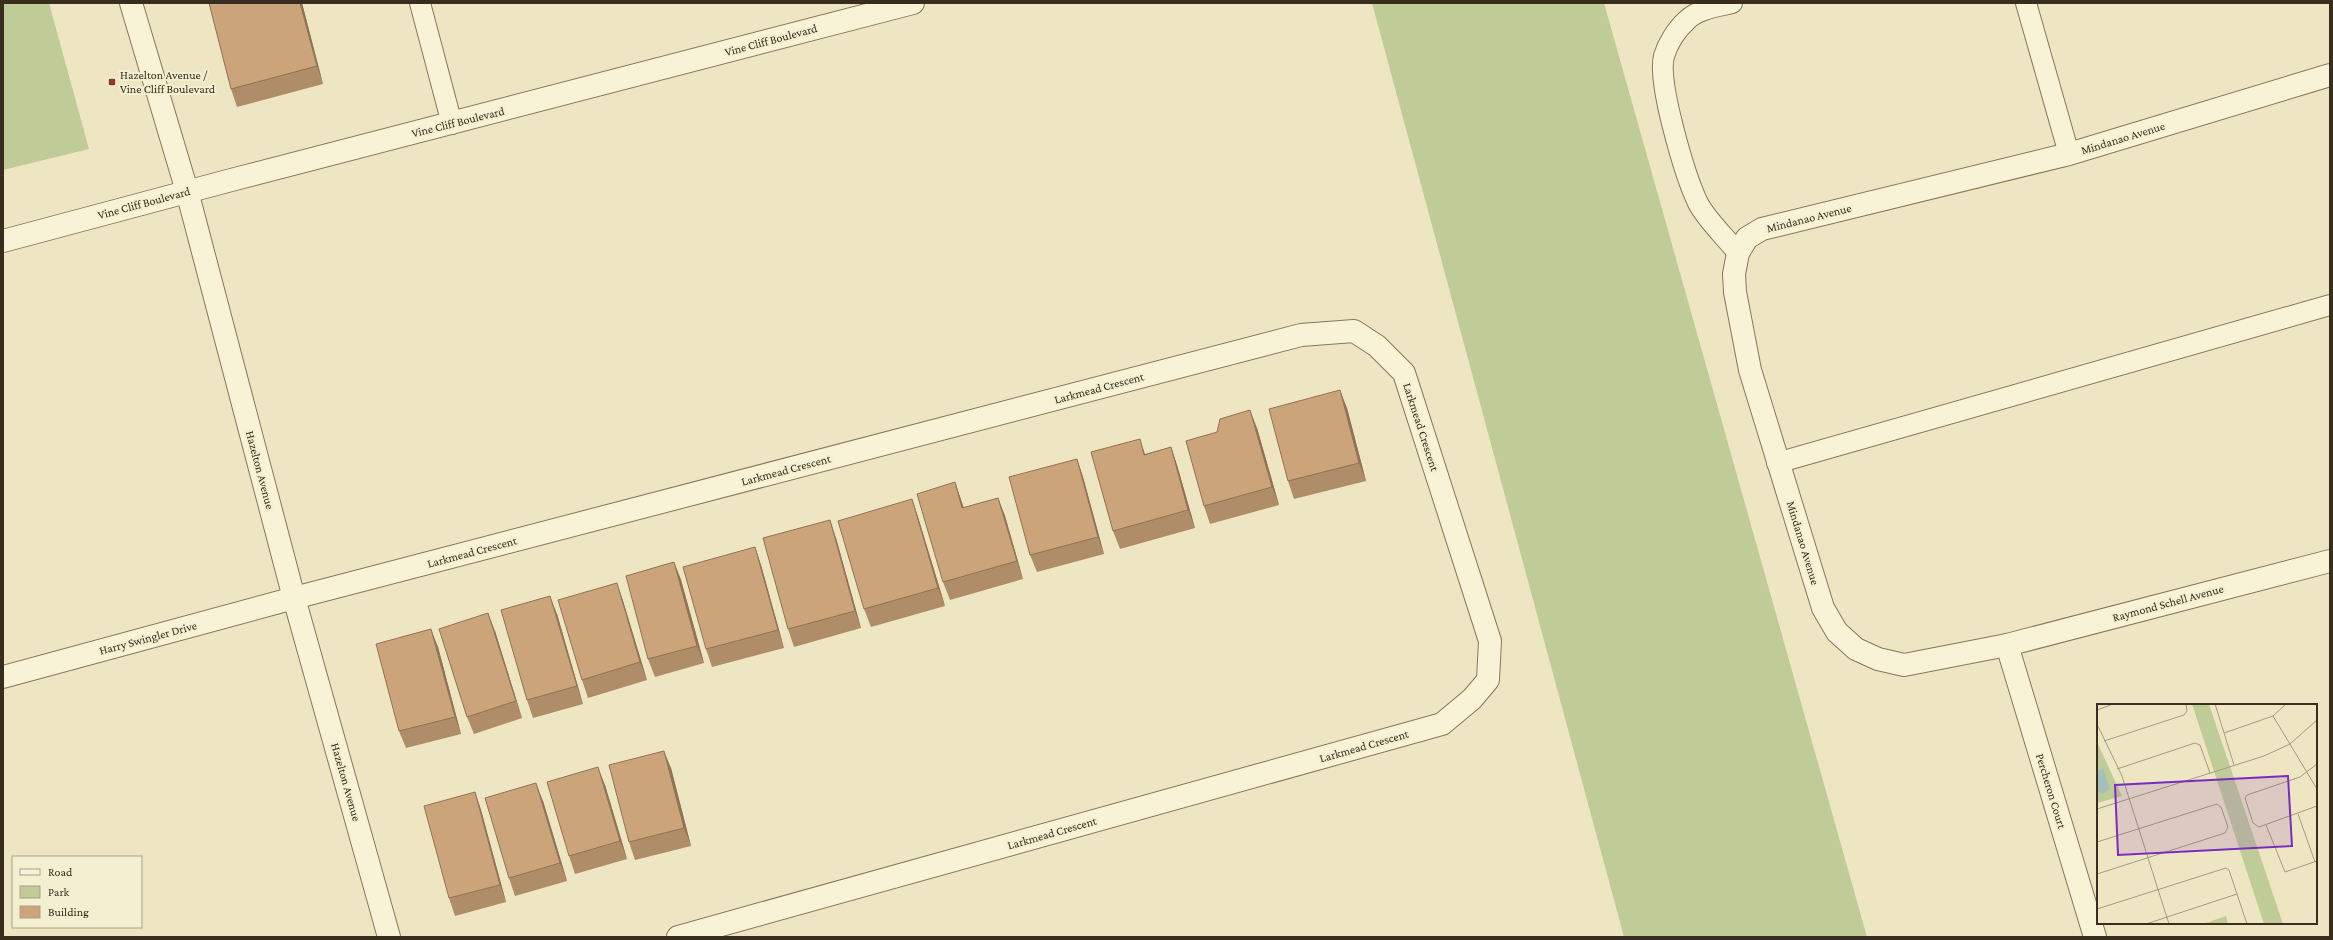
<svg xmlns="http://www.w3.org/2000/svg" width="2333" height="940" font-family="'Crimson Pro',serif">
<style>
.green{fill:#c0cc97}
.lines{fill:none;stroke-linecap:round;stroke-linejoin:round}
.service-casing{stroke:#88775a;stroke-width:22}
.minor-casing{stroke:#88775a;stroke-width:24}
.tertiary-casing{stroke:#88775a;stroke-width:24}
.service{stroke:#f8f2d6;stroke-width:20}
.minor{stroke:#f8f2d6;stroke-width:22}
.tertiary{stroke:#f8f2d6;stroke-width:22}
.wall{fill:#af8d68}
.shaded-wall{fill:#8f7355}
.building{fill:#cca479;stroke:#8f7355}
.poi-dot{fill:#96352a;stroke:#f5efd2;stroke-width:1.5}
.labels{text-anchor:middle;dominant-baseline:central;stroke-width:4;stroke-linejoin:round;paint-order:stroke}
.street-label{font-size:12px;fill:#382d1e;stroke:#f5efd2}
.poi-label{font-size:12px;fill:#382d1e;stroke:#f5efd2;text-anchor:start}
.inset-road{fill:none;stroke:#a59b81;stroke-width:1}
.view{fill:#7b2cbf;fill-opacity:0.15;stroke:#7b2cbf;stroke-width:2}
.inset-edge{fill:none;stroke:#382d1e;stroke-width:2}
</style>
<rect width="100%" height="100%" fill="#eee5c3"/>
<!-- green -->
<g class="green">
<path d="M 3,3 L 49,3 L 89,149 L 3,170 Z"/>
<path d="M 1372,3 L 1604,3 L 1867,937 L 1624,937 Z"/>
</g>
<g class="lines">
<!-- service casing -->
<g class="service-casing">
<g id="service">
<path d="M 420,3 L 452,124"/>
<path d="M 1732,3 C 1716,7 1698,9 1687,20 C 1677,29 1668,43 1664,56 C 1657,82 1685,176 1698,203 C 1706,219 1726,238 1738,253"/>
<path d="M 2026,3 L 2069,154"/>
<path d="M 1777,463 L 2330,305"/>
</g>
</g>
<!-- minor casing -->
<g class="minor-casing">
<g id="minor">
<path d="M 131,3 L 187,191 L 294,598 L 389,937"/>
<path d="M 2330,75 L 2069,154 L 1762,229 L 1747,238 L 1738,253 L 1734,274 L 1735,292 L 1750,370 L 1823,608 L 1837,632 L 1856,649 L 1878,659 L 1904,665 L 2007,645 L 2330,561"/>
<path d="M 2007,645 L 2095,937"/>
<path d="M 3,677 L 294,598 L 1301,335 L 1354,331 L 1377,346 L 1404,373 L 1490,641 L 1488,680 L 1472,699 L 1442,724 L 678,937"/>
</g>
</g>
<!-- tertiary casing -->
<g class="tertiary-casing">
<path id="tertiary" d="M 3,241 L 235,179 L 913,3"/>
</g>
<!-- service -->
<use href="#service" class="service"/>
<!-- minor -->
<use href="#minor" class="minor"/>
<!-- tertiary -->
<use href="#tertiary" class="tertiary"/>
</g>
<!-- wall -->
<g class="wall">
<path d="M 209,3 L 302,3 L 323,84 L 237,107 L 231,89 Z"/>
<path d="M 1347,408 L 1366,481 L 1294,499 L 1288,481 Z"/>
<path d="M 1257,428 L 1279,505 L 1210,524 L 1204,506 L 1217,432 Z"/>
<path d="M 1171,447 L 1177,465 L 1195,528 L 1120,549 L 1113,531 L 1145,454 Z"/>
<path d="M 1077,459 L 1083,477 L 1104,554 L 1037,572 L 1030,555 Z"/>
<path d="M 955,482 L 964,508 L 998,498 L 1005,516 L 1023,579 L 950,600 L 943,582 Z"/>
<path d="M 912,499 L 918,517 L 945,606 L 871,627 L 864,609 Z"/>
<path d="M 836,538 L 861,628 L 794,647 L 788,629 Z"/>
<path d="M 755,547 L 761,565 L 784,648 L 712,667 L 706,649 Z"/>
<path d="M 674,562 L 681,580 L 704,663 L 655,677 L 648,659 Z"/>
<path d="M 617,583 L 623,601 L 647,680 L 588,698 L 582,680 Z"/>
<path d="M 557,614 L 583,704 L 533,718 L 527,700 Z"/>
<path d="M 495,631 L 522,718 L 474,734 L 467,717 Z"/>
<path d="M 438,647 L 461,734 L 406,748 L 399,731 Z"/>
<path d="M 671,768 L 691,846 L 635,860 L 629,842 Z"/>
<path d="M 605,785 L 627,859 L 575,874 L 569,856 Z"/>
<path d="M 475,792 L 481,810 L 506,902 L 455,916 L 449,898 Z"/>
<path d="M 543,801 L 567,881 L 515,896 L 509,878 Z"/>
</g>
<!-- shaded-wall -->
<g class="shaded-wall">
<path d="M 300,3 L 302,3 L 323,84 L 317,66 Z"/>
<path d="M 1340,390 L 1347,408 L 1366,481 L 1359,463 Z"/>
<path d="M 1250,410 L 1257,428 L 1279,505 L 1272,487 Z"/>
<path d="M 1140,439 L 1146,457 L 1144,455 Z"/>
<path d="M 1171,447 L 1177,465 L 1195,528 L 1188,510 Z"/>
<path d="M 1077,459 L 1083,477 L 1104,554 L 1098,537 Z"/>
<path d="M 955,482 L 961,500 L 969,526 L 962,508 Z"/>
<path d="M 998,498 L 1005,516 L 1023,579 L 1017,561 Z"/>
<path d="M 912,499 L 918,517 L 945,606 L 938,588 Z"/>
<path d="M 830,520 L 836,538 L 861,628 L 855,611 Z"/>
<path d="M 755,547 L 761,565 L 784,648 L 778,630 Z"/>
<path d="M 674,562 L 681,580 L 704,663 L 697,646 Z"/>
<path d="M 617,583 L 623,601 L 647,680 L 640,662 Z"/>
<path d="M 550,596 L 557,614 L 583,704 L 577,686 Z"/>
<path d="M 488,613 L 495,631 L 522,718 L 516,701 Z"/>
<path d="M 431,629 L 438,647 L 461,734 L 455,717 Z"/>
<path d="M 664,751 L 671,768 L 691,846 L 684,828 Z"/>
<path d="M 598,767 L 605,785 L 627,859 L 620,841 Z"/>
<path d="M 536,783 L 543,801 L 567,881 L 560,863 Z"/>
<path d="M 475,792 L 481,810 L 506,902 L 500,885 Z"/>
</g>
<!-- building -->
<g class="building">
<path d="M 209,3 L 300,3 L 317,66 L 231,89 Z"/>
<path d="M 1340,390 L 1359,463 L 1288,481 L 1269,409 Z"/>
<path d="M 1250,410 L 1272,487 L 1204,506 L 1186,441 L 1217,432 L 1220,419 Z"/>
<path d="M 1140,439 L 1144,455 L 1171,447 L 1188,510 L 1113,531 L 1091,452 Z"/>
<path d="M 1077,459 L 1098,537 L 1030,555 L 1009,477 Z"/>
<path d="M 955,482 L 962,508 L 998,498 L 1017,561 L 943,582 L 917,494 Z"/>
<path d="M 912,499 L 938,588 L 864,609 L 838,521 Z"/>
<path d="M 830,520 L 855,611 L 788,629 L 763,538 Z"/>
<path d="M 755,547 L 778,630 L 706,649 L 683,567 Z"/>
<path d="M 674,562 L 697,646 L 648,659 L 626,576 Z"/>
<path d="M 617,583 L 640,662 L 582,680 L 558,600 Z"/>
<path d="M 550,596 L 577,686 L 527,700 L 501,610 Z"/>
<path d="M 488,613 L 516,701 L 467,717 L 439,629 Z"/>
<path d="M 431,629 L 455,717 L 399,731 L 376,644 Z"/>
<path d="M 664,751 L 684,828 L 629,842 L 609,765 Z"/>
<path d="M 598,767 L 620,841 L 569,856 L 547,782 Z"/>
<path d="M 536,783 L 560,863 L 509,878 L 485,798 Z"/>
<path d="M 475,792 L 500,885 L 449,898 L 424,806 Z"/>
</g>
<!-- markers -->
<rect class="poi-dot" x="108" y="78" width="8" height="8" rx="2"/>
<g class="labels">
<!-- street labels -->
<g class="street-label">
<text transform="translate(771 40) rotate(-15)">Vine Cliff Boulevard</text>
<text transform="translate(458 122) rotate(-14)">Vine Cliff Boulevard</text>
<text transform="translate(2123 138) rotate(-17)">Mindanao Avenue</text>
<text transform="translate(144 203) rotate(-15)">Vine Cliff Boulevard</text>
<text transform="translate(1809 218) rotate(-14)">Mindanao Avenue</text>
<text transform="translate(1099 388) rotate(-15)">Larkmead Crescent</text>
<text transform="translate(1421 427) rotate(72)">Larkmead Crescent</text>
<text transform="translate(260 470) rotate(75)">Hazelton Avenue</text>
<text transform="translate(786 470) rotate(-15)">Larkmead Crescent</text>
<text transform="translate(1803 543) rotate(73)">Mindanao Avenue</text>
<text transform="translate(472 552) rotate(-15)">Larkmead Crescent</text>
<text transform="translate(2168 603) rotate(-15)">Raymond Schell Avenue</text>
<text transform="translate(148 638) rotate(-15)">Harry Swingler Drive</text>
<text transform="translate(1364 746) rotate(-16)">Larkmead Crescent</text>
<text transform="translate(346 782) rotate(74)">Hazelton Avenue</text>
<text transform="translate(2051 791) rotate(73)">Percheron Court</text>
<text transform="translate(1052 833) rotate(-16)">Larkmead Crescent</text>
</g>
<!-- poi labels -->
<g class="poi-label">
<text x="120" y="75">Hazelton Avenue /<tspan x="120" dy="14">Vine Cliff Boulevard</tspan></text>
</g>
</g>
<!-- overview -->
<g transform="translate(2097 704)">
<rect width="220" height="220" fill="#eee5c3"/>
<path d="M 95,0 L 112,0 L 186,220 L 167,220 ZM 0,38 L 25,92 L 0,99 ZM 129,212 L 131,220 L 106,220 Z" fill="#c0cc97"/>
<path d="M 6,64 L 13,85 L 6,90 L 0,87 L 0,67 Z" fill="#a5c0bb"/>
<path class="inset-road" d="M 118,0 L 137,61M 0,6 L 16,0M 176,12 L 220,85M 0,20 L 25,72 L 72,220M 127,29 L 176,12 L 189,0M 7,37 L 87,11 L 90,7 L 89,0M 220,60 L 203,73 L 150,91 L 148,94 L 156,119 L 162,123 L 220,102M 20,65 L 98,39 L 103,41 L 113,69M 0,105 L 167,52 L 193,40 L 220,16M 201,110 L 218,158M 169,121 L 188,168 L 220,157M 0,138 L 120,100 L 124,103 L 131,123 L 128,129 L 0,170M 0,205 L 129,164 L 132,166 L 150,220M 49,220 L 140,190"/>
<path class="view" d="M 191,72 L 195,142 L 21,151 L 18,81 Z"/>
<rect width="220" height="220" class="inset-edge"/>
</g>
<!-- border -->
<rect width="2333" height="940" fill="none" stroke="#382d1e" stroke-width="8"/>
<!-- legend -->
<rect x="12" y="856" width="130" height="72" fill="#f5efd2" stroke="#a9a18a"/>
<rect x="20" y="869" width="20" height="6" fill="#f8f2d6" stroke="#a9a18a"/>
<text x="48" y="876" font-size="12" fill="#382d1e">Road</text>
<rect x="20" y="886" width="20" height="12" fill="#c0cc97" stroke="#a9a18a"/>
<text x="48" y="896" font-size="12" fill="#382d1e">Park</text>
<rect x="20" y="906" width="20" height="12" fill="#cca479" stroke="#a9a18a"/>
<text x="48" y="916" font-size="12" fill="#382d1e">Building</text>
</svg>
